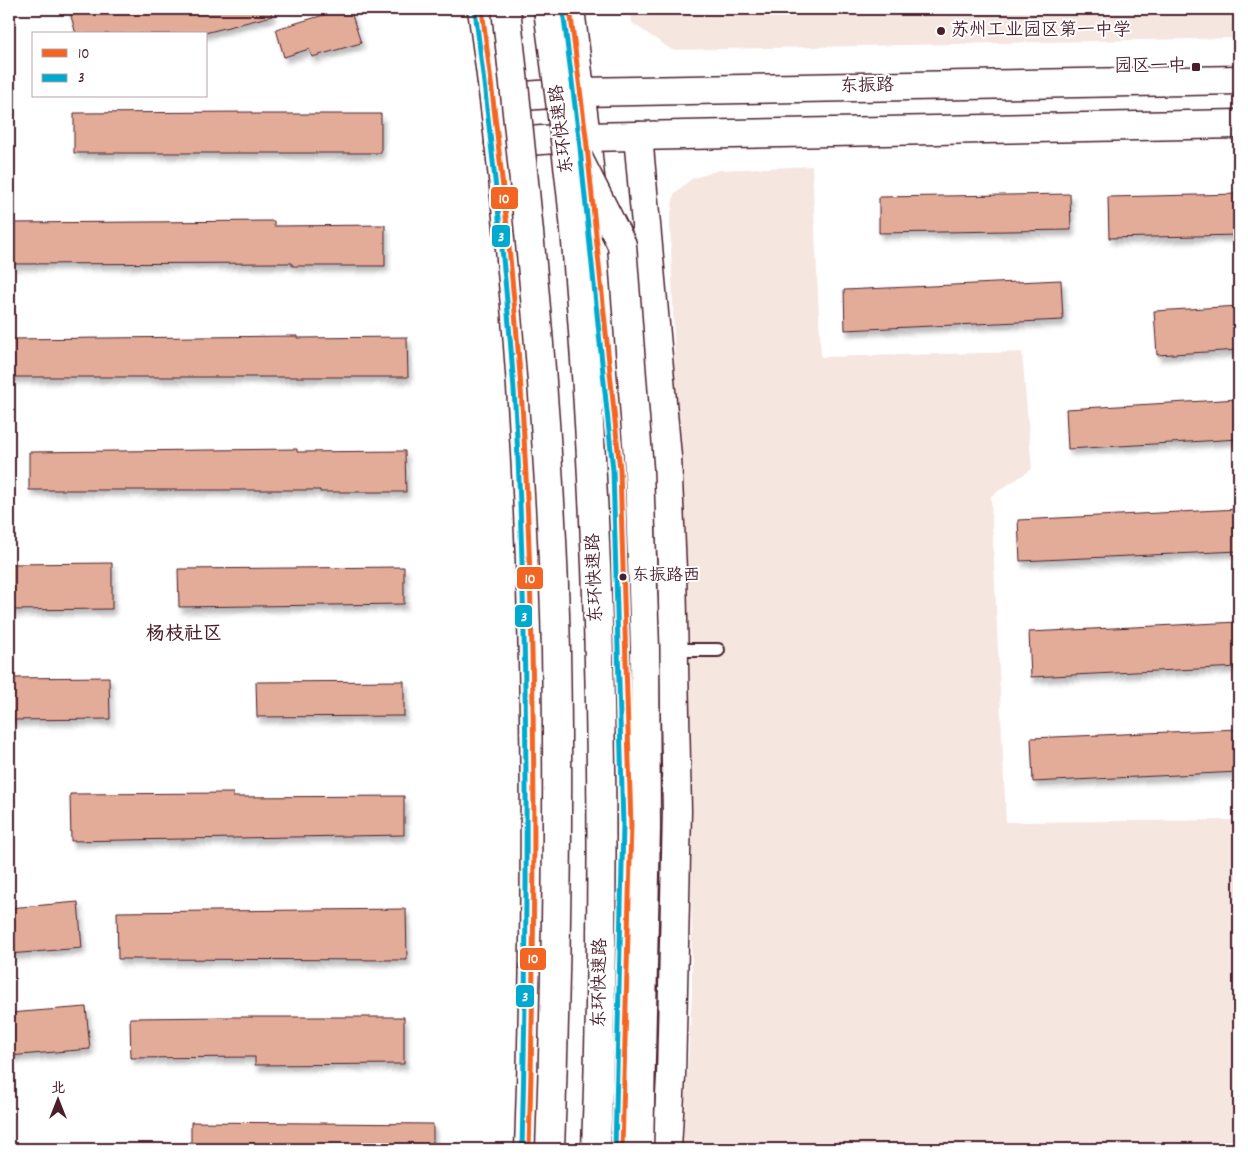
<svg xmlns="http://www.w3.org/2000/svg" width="1248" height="1158" font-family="Dekko,'LXGW WenKai TC',sans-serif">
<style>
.built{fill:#f6e6e0}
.building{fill:#e2ac98;stroke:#4a1f2b;filter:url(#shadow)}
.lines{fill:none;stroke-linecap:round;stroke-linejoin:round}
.lane-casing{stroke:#4a1f2b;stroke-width:16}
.secondary-casing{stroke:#4a1f2b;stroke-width:31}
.primary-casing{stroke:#4a1f2b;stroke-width:31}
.lane{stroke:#fff;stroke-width:12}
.secondary{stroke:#fff;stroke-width:28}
.primary{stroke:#fff;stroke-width:28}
.highway-bridge-casing{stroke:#4a1f2b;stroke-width:31;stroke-linecap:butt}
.highway-bridge{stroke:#fff;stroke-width:28}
.bus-1-casing{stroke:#fff;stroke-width:9}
.bus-2-casing{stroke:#fff;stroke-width:9}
.bus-1{stroke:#f26522;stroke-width:5}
.bus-2{stroke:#00a9ce;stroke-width:5}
.poi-dot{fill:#4a1f2b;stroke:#fff;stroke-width:2}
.labels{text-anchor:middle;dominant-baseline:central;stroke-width:4;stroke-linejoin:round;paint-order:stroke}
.bus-label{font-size:17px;fill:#4a1f2b;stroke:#fff;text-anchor:start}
.poi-label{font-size:18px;fill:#4a1f2b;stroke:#fff;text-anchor:start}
.street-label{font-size:18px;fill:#4a1f2b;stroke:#fff}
.neighbourhood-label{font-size:19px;font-weight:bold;fill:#4a1f2b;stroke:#fff}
.line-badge{stroke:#fff;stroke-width:2}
.badge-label{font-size:14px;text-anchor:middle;font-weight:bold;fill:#fff}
</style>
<defs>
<filter id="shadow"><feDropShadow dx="3" dy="5.5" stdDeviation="2.5" flood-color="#0004"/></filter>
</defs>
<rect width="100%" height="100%" fill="#fff"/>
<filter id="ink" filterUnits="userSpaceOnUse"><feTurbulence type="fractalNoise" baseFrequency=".02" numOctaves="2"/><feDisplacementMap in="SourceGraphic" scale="10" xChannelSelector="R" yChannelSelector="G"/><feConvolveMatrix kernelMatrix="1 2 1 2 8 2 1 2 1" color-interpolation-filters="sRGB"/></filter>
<g filter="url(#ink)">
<!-- built -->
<g class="built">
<path d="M 630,9 L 1239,9 L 1239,38 L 672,50 L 632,23 Z"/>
<path d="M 812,166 L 821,357 L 1022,352 L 1032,469 L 991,496 L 1006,822 L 1239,820 L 1239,1149 L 683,1149 L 692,993 L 691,834 L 670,220 L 674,194 L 691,179 L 719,170 Z"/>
</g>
<!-- building -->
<g class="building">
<path d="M 69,9 L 271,9 L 272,16 L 201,34 L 76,34 Z"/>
<path d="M 344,9 L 350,9 L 361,43 L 312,57 L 309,49 L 284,57 L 276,29 Z"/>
<path d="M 252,112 L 252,114 L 381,114 L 381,153 L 74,153 L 74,113 Z"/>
<path d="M 1070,194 L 1071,230 L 879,233 L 879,197 Z"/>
<path d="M 1239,194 L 1239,235 L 1109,238 L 1108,197 Z"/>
<path d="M 274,221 L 274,226 L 385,225 L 385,266 L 292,266 L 292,263 L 9,264 L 9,223 Z"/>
<path d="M 1061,280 L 1063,320 L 845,330 L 844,290 Z"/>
<path d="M 1239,306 L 1239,350 L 1157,355 L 1154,311 Z"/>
<path d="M 297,336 L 297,338 L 407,337 L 408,377 L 9,377 L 9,339 Z"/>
<path d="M 1239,399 L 1239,439 L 1068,449 L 1066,409 Z"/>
<path d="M 297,449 L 297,452 L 405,451 L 406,492 L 320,492 L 320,490 L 29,490 L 29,452 Z"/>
<path d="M 1239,509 L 1239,551 L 1020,561 L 1018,520 Z"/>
<path d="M 112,563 L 112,609 L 9,610 L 9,564 Z"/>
<path d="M 404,567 L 404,604 L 179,607 L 178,569 Z"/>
<path d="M 1239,622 L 1239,667 L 1031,677 L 1029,632 Z"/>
<path d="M 109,677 L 110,719 L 9,720 L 9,678 Z"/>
<path d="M 404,681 L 404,716 L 257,717 L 256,682 Z"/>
<path d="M 1239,729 L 1239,772 L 1033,782 L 1031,738 Z"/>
<path d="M 233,793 L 233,797 L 404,796 L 404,835 L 71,841 L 70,794 Z"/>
<path d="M 78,902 L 82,948 L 9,954 L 9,908 Z"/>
<path d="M 406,909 L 407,960 L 118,959 L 117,912 Z"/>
<path d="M 86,1007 L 90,1049 L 9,1056 L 9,1013 Z"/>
<path d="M 229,1017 L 404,1017 L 404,1064 L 255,1065 L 255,1057 L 131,1058 L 130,1018 Z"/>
<path d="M 191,1122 L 433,1124 L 433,1149 L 191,1149 Z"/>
</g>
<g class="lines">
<!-- lane casing -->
<g class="lane-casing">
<path id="lane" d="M 674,650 L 718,650"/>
</g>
<!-- secondary casing -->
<g class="secondary-casing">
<g id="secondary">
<path d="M 495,98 L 581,92 L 1239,80"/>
<path d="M 499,143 L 586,137 L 1239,124"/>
</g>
</g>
<!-- primary casing -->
<g class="primary-casing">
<g id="primary">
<path d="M 482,9 C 536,386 542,769 529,1149"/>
<path d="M 570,9 L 586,137 L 620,470 L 631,825 L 622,1149"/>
<path d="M 638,136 L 667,457 L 672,570 L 677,811 L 671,1077 L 667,1149"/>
</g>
</g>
<!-- lane -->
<use href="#lane" class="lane"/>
<!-- secondary -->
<use href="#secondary" class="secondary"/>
<!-- primary -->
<use href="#primary" class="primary"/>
<!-- highway-bridge casing -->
<g class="highway-bridge-casing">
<g id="highway-bridge">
<path d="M 506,9 C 529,222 551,435 556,650 C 559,816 556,983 550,1149"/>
<path d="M 548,9 C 558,90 571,172 577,254 C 602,552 607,851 596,1149"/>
<path d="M 571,144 L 622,245 L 639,470 L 645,648 L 646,828 L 639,1149"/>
</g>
</g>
<!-- highway-bridge -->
<use href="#highway-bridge" class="highway-bridge"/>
<!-- bus-1 casing -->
<g class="bus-1-casing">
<g id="bus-1">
<path d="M 482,9 C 500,151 516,294 524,437 C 537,675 536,912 529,1149"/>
<path d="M 570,9 L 586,137 L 620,470 L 631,825 L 622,1149"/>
</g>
</g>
<!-- bus-2 casing -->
<g class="bus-2-casing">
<g id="bus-2">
<path d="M 475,10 C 493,152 509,295 517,438 C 529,675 528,912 522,1149"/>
<path d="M 563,10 L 579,138 L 613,470 L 623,825 L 615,1149"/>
</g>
</g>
<!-- bus-1 -->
<use href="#bus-1" class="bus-1"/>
<!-- bus-2 -->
<use href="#bus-2" class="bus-2"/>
</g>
</g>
<!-- markers -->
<g class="poi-dot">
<circle cx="941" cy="31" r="5"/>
<rect x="1191" y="62" width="10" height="10" rx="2.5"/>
<circle cx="623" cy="577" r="4.5"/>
</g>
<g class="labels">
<!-- bus labels -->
<g class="bus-label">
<text x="632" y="577">东振路西</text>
</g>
<!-- poi labels -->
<g class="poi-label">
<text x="951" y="31">苏州工业园区第一中学</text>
<text x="1186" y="67" text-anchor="end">园区一中</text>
</g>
<!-- street labels -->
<g class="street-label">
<text transform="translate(867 87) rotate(-1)">东振路</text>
<text transform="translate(563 129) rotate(-97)">东环快速路</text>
<text transform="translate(596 578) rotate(-92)">东环快速路</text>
<text transform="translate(601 983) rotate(-89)">东环快速路</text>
</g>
<!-- neighbourhood labels -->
<g class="neighbourhood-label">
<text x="184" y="635">杨枝社区</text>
</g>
</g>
<g class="line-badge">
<rect x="490" y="186" width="29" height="24" rx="5" fill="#f26522"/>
<rect x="491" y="224" width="20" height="24" rx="5" fill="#00a9ce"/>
<rect x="516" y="566" width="28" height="24" rx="5" fill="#f26522"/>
<rect x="514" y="604" width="19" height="24" rx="5" fill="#00a9ce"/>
<rect x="519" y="947" width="28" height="24" rx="5" fill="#f26522"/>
<rect x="515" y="984" width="20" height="24" rx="5" fill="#00a9ce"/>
</g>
<g class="badge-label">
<text x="504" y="203">10</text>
<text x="501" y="241">3</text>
<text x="530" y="583">10</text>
<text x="524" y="621">3</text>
<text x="533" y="963">10</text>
<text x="525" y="1001">3</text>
</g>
<!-- margin -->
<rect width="1248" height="1158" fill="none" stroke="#fff" stroke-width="30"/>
<rect x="15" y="15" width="1218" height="1128" fill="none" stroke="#4a1f2b" stroke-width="2" filter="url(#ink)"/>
<!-- legend -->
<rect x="32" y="32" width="175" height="65" fill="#ffffff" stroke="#b7a5aa"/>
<rect x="42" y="49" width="25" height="8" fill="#f26522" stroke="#b7a5aa"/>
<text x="78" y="58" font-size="15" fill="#4a1f2b">10</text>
<rect x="42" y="74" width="25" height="8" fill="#00a9ce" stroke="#b7a5aa"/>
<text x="78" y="82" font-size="15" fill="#4a1f2b">3</text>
<!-- north arrow -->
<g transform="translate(58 1100)" stroke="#ffffff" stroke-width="4" paint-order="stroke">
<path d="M0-4L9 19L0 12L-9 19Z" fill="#4a1f2b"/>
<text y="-8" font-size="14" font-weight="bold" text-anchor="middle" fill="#4a1f2b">北</text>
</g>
</svg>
